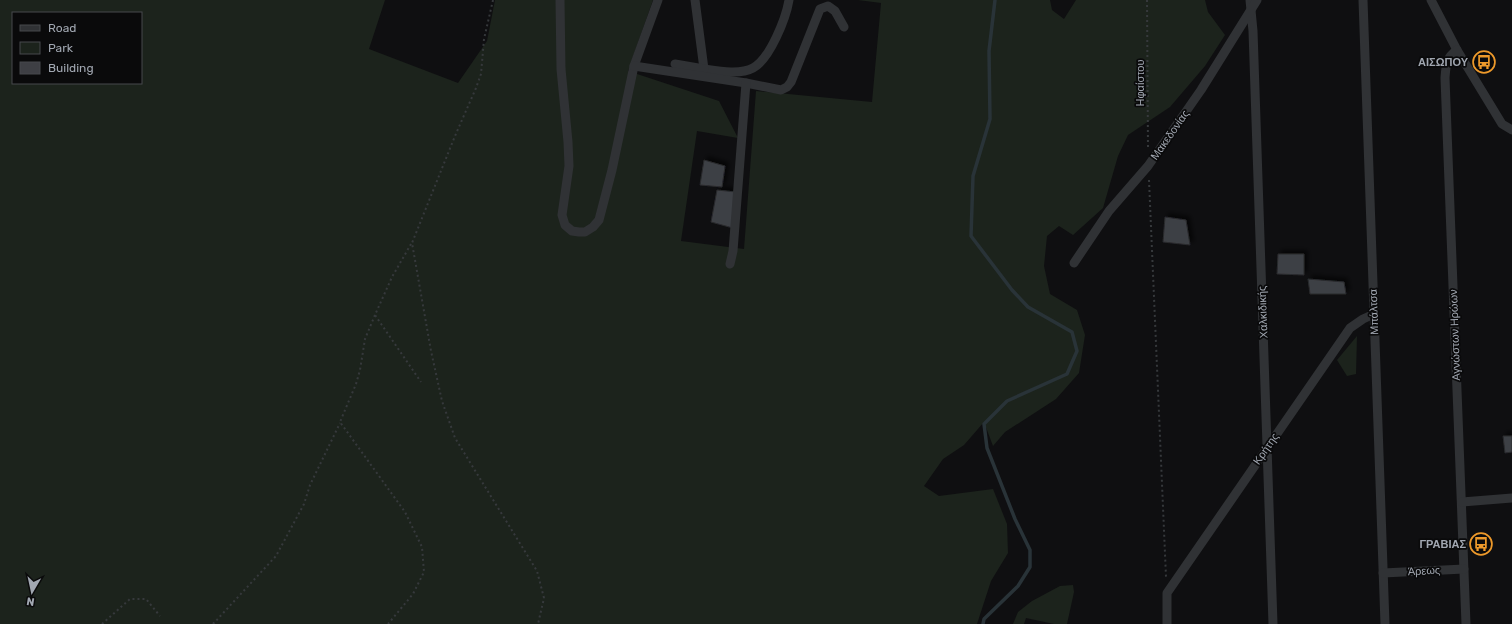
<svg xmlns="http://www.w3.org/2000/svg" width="1512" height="624" font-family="Rubik,sans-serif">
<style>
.green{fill:#1c231c;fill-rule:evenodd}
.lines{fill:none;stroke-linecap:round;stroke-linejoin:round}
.stream{stroke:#293338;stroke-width:3.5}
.building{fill:#3e3f44;stroke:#292a2d;filter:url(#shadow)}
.path{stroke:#36393c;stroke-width:2;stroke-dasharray:2 3;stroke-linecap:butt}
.street{stroke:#303235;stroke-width:9}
.labels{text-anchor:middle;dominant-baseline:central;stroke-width:3.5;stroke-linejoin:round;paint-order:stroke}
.poi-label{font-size:11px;font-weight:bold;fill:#a1a7b1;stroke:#0a0a0b;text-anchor:end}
.street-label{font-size:11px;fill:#a1a7b1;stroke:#0a0a0b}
</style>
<defs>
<filter id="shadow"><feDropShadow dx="3.5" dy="-3.5" stdDeviation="2" flood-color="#0009"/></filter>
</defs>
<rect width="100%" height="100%" fill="#0f0f11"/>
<!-- green -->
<g class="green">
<path d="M 0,0 L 385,0 L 369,49 L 458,83 L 487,41 L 495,0 L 653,0 L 628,71 L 719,101 L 738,138 L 697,131 L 681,241 L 744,249 L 756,91 L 872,102 L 881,3 L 858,0 L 1050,0 L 1052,10 L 1064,19 L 1076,0 L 1205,0 L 1208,12 L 1225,35 L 1205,66 L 1170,107 L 1128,135 L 1118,156 L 1103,208 L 1073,235 L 1059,226 L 1047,236 L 1044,266 L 1050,294 L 1077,310 L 1085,335 L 1079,373 L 1056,399 L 1005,432 L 993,446 L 984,422 L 964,445 L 943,459 L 924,486 L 939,496 L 993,489 L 1007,524 L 1008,553 L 991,581 L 977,624 L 0,624 ZM 13,13 L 141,13 L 141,83 L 13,83 Z"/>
<path d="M 1357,336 L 1356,374 L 1347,376 L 1337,360 Z"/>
<path d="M 1073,585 L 1074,592 L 1067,624 L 1054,624 L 1026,618 L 1024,624 L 1013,624 L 1018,612 L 1032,601 L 1060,586 Z"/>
</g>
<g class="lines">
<!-- stream -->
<path class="stream" d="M 983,624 L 984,619 L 1018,586 L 1030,567 L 1030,550 L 1015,519 L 987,448 L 984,424 L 1007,401 L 1067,374 L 1077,351 L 1072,332 L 1028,307 L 1012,290 L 971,236 L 973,176 L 990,119 L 989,51 L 995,0"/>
</g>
<!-- building -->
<g class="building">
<path d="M 704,160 L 725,166 L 722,187 L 700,185 Z"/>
<path d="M 717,190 L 736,192 L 733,228 L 711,222 Z"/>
<path d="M 1165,217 L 1186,220 L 1190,245 L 1163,242 Z"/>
<path d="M 1278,254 L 1304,254 L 1304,275 L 1277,274 Z"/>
<path d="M 1308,279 L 1344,282 L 1346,294 L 1310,294 Z"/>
<path d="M 1503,436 L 1512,436 L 1512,452 L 1505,453 Z"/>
</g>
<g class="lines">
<!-- path -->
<g class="path">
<path d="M 493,0 L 484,39 L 481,74 L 476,88 L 455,136 L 412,243 L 431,351 L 442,401 L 455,438 L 537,571 L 544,598 L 538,624"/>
<path d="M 1147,0 L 1148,148"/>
<path d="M 1149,180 L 1166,577"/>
<path d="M 411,244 L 392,277 L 375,315 L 421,382"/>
<path d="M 375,315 L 365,339 L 360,370 L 356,384 L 340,422 L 405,512 L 422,547 L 424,572 L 413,594 L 388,624"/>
<path d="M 102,624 L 130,599 L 146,599 L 160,616"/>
<path d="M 213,624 L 276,556 L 304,504 L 310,485 L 340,423"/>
</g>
<!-- street -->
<g class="street">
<path d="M 560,0 L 561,69 L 568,142 L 569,166 L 562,215 L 565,225 L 572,231 L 579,232 L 585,232 L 593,227 L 599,220 L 612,170 L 634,66 L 658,0"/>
<path d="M 695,0 L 704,69 C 718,71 740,75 753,68 C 770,59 786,18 789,0"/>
<path d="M 1250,0 L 1253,31 L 1273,624"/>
<path d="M 1363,0 L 1385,624"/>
<path d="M 1431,0 L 1457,50 L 1502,124 L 1512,130"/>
<path d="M 1457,50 C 1446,58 1446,65 1445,78 L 1466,624"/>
<path d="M 675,64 L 704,69"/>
<path d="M 634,66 L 746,83 L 781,90 L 787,87 L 791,82 L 820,9 L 828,6 L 835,11 L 844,27"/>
<path d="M 1074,263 L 1109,211 L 1148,166 L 1201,90 L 1257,0"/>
<path d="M 730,264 L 733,251 L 746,83"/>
<path d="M 1462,502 L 1512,498"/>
<path d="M 1383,573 L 1464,569"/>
<path d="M 1167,624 L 1167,593 L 1350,328 L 1363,319 L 1374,314"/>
</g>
</g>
<!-- icons -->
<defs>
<g id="bus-ring" transform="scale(1.15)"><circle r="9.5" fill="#0a0a0b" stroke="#ed992b" stroke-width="1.5"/><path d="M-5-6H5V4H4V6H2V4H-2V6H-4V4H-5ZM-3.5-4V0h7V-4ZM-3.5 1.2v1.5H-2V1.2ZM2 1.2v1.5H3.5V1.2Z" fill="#ed992b"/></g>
</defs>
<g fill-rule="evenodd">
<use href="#bus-ring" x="1484" y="62"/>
<use href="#bus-ring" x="1481" y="544"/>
</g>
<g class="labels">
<!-- poi labels -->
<g class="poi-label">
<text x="1468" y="62">ΑΙΣΩΠΟΥ</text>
<text x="1466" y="544">ΓΡΑΒΙΑΣ</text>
</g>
<!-- street labels -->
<g class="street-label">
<text transform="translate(1140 83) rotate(-90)">Ηφαίστου</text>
<text transform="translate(1170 135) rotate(-55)">Μακεδονίας</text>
<text transform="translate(1263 312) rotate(-92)">Χαλκιδικής</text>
<text transform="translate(1374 312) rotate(-92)">Μπάλτσα</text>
<text transform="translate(1455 335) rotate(-92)">Αγνώστων Ηρώων</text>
<text transform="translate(1266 449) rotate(-55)">Κρήτης</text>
<text transform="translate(1424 571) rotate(-3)">Άρεως</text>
</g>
</g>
<!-- legend -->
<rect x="12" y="12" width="130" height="72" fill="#0a0a0b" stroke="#46494d"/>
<rect x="20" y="25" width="20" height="6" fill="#303235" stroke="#46494d"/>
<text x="48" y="32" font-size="12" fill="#a1a7b1">Road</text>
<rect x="20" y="42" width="20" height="12" fill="#1c231c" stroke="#46494d"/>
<text x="48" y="52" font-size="12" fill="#a1a7b1">Park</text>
<rect x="20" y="62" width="20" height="12" fill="#3e3f44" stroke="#46494d"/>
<text x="48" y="72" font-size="12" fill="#a1a7b1">Building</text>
<!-- north arrow -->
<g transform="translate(32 592) rotate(189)" stroke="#0a0a0b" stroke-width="3" paint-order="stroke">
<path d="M0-3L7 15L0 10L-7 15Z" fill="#a1a7b1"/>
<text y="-6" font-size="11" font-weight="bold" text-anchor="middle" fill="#a1a7b1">N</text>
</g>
</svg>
